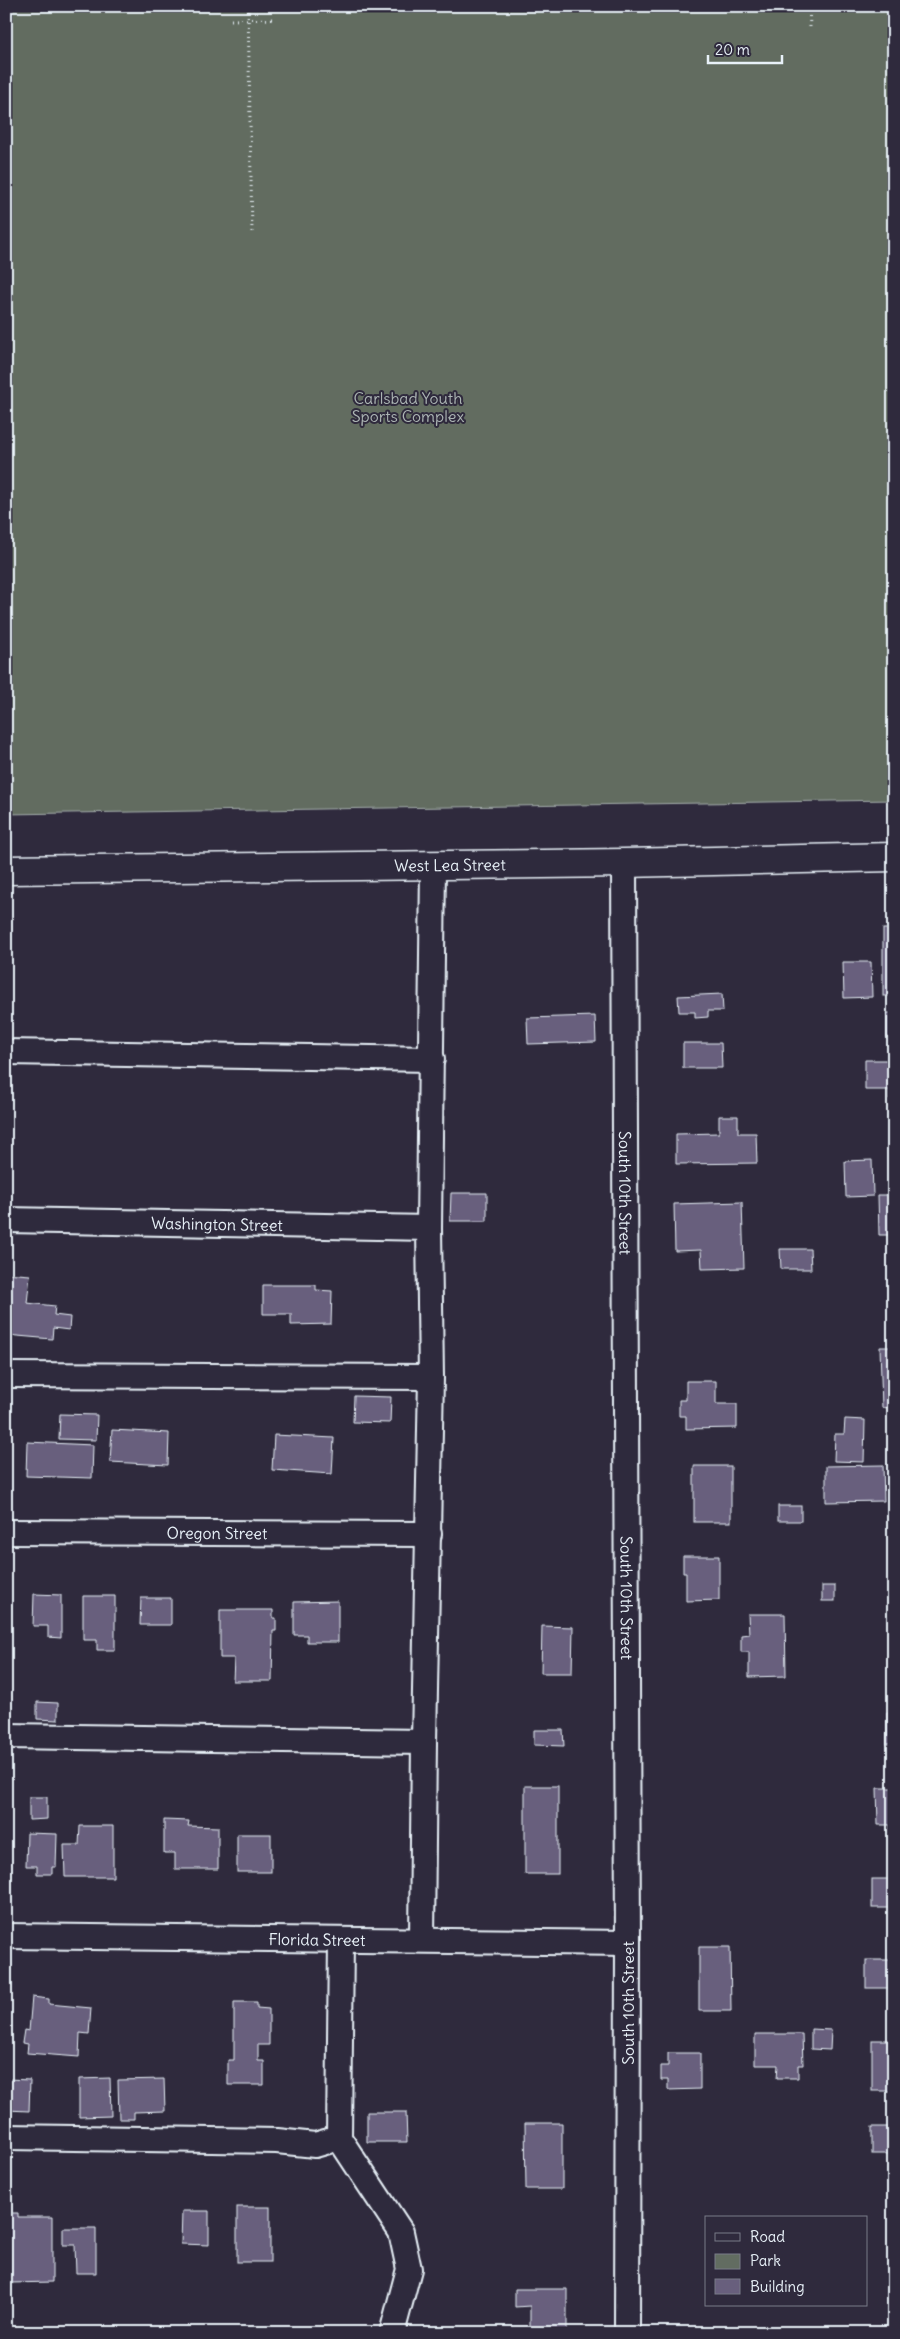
<svg xmlns="http://www.w3.org/2000/svg" width="900" height="2339" font-family="Delius,sans-serif">
<style>
.green{fill:#626c61;stroke:#a5aeac}
.building{fill:#685f7d;stroke:#e8f1f8}
.lines{fill:none;stroke-linecap:round;stroke-linejoin:round}
.minor-casing{stroke:#e8f1f8;stroke-width:28}
.major-casing{stroke:#e8f1f8;stroke-width:31}
.path{stroke:#e8f1f8;stroke-width:3;stroke-dasharray:1 4;stroke-linecap:butt}
.minor{stroke:#2f2a3d;stroke-width:24}
.major{stroke:#2f2a3d;stroke-width:28}
.labels{text-anchor:middle;dominant-baseline:central;stroke-width:4;stroke-linejoin:round;paint-order:stroke}
.park-label{font-size:16px;fill:#acb5b4;stroke:#2f2a3d}
.street-label{font-size:16px;fill:#e8f1f8;stroke:#2f2a3d}
</style>
<rect width="100%" height="100%" fill="#2f2a3d"/>
<filter id="ink" filterUnits="userSpaceOnUse"><feTurbulence type="fractalNoise" baseFrequency=".02" numOctaves="2"/><feDisplacementMap in="SourceGraphic" scale="10" xChannelSelector="R" yChannelSelector="G"/><feConvolveMatrix kernelMatrix="1 2 1 2 8 2 1 2 1" color-interpolation-filters="sRGB"/></filter>
<g filter="url(#ink)">
<!-- green -->
<path class="green" d="M 6,6 L 894,6 L 894,800 L 6,814 Z"/>
<!-- building -->
<g class="building">
<rect x="883" y="929" width="11" height="67"/>
<path d="M 843,962 L 871,962 L 872,997 L 844,998 Z"/>
<path d="M 722,994 L 723,1011 L 708,1011 L 708,1017 L 695,1018 L 695,1012 L 679,1012 L 678,996 Z"/>
<rect x="887" y="1013" width="7" height="24"/>
<path d="M 595,1016 L 596,1042 L 528,1044 L 527,1018 Z"/>
<path d="M 683,1043 L 721,1043 L 722,1068 L 683,1068 Z"/>
<path d="M 889,1056 L 894,1056 L 894,1099 L 889,1099 L 889,1090 L 865,1090 L 865,1060 L 889,1060 Z"/>
<path d="M 719,1116 L 738,1116 L 738,1133 L 756,1133 L 757,1163 L 676,1164 L 676,1134 L 719,1133 Z"/>
<path d="M 872,1160 L 873,1196 L 846,1197 L 845,1161 Z"/>
<path d="M 451,1193 L 487,1193 L 487,1221 L 450,1221 Z"/>
<path d="M 878,1195 L 894,1195 L 894,1235 L 879,1235 Z"/>
<path d="M 742,1202 L 744,1268 L 702,1269 L 701,1250 L 675,1251 L 674,1204 Z"/>
<path d="M 780,1249 L 810,1249 L 811,1269 L 781,1269 Z"/>
<path d="M 6,1273 L 30,1275 L 27,1303 L 55,1306 L 54,1315 L 70,1317 L 69,1330 L 53,1328 L 52,1339 L 6,1335 Z"/>
<path d="M 263,1285 L 316,1285 L 316,1290 L 332,1291 L 331,1324 L 291,1325 L 291,1314 L 263,1314 Z"/>
<path d="M 880,1347 L 894,1347 L 894,1407 L 882,1408 Z"/>
<path d="M 686,1381 L 716,1381 L 716,1404 L 737,1404 L 737,1428 L 686,1429 L 686,1416 L 679,1416 L 679,1400 L 686,1400 Z"/>
<path d="M 354,1396 L 391,1397 L 390,1423 L 353,1422 Z"/>
<path d="M 60,1414 L 97,1415 L 96,1440 L 59,1439 Z"/>
<path d="M 845,1419 L 865,1420 L 864,1462 L 834,1461 L 835,1434 L 844,1434 Z"/>
<path d="M 112,1430 L 169,1433 L 168,1465 L 110,1462 Z"/>
<path d="M 274,1435 L 334,1438 L 332,1474 L 272,1470 Z"/>
<path d="M 27,1442 L 93,1445 L 92,1478 L 26,1476 Z"/>
<path d="M 883,1465 L 884,1501 L 826,1502 L 826,1466 Z"/>
<rect x="694" y="1466" width="37" height="56"/>
<rect x="778" y="1506" width="23" height="15"/>
<path d="M 683,1556 L 719,1556 L 719,1600 L 686,1601 L 686,1573 L 683,1573 Z"/>
<rect x="822" y="1586" width="13" height="15"/>
<path d="M 34,1594 L 61,1595 L 61,1638 L 48,1637 L 48,1626 L 33,1626 Z"/>
<path d="M 83,1596 L 115,1596 L 115,1650 L 97,1650 L 97,1640 L 83,1640 Z"/>
<path d="M 141,1598 L 171,1598 L 171,1625 L 140,1625 Z"/>
<path d="M 338,1601 L 338,1642 L 307,1642 L 307,1635 L 294,1635 L 294,1602 Z"/>
<path d="M 220,1610 L 273,1610 L 273,1618 L 276,1618 L 276,1631 L 273,1631 L 272,1681 L 233,1681 L 234,1658 L 220,1658 Z"/>
<path d="M 748,1614 L 785,1614 L 786,1676 L 749,1677 L 749,1652 L 741,1652 L 741,1635 L 749,1634 Z"/>
<path d="M 542,1626 L 573,1627 L 572,1673 L 541,1673 Z"/>
<path d="M 37,1702 L 58,1703 L 58,1720 L 37,1719 Z"/>
<rect x="887" y="1713" width="7" height="31"/>
<path d="M 534,1730 L 563,1730 L 564,1746 L 534,1745 Z"/>
<rect x="525" y="1786" width="33" height="88"/>
<path d="M 877,1788 L 894,1788 L 894,1845 L 890,1845 L 890,1825 L 878,1825 Z"/>
<path d="M 29,1797 L 47,1797 L 47,1819 L 29,1820 Z"/>
<path d="M 164,1820 L 189,1821 L 188,1826 L 218,1827 L 218,1869 L 175,1869 L 175,1853 L 164,1853 Z"/>
<path d="M 80,1826 L 113,1826 L 113,1877 L 65,1877 L 64,1845 L 79,1845 Z"/>
<path d="M 27,1833 L 57,1834 L 56,1867 L 52,1867 L 52,1874 L 37,1874 L 37,1866 L 26,1866 Z"/>
<rect x="237" y="1834" width="34" height="38"/>
<rect x="872" y="1879" width="22" height="29"/>
<path d="M 699,1947 L 730,1947 L 731,2011 L 699,2011 Z"/>
<rect x="866" y="1960" width="28" height="28"/>
<path d="M 32,1997 L 49,1999 L 49,2004 L 91,2008 L 89,2034 L 80,2033 L 79,2057 L 27,2053 L 28,2044 L 22,2043 L 24,2030 L 29,2031 Z"/>
<path d="M 234,2002 L 257,2002 L 257,2008 L 269,2009 L 269,2045 L 258,2045 L 258,2061 L 264,2061 L 264,2085 L 228,2085 L 228,2060 L 234,2060 Z"/>
<path d="M 811,2029 L 831,2030 L 830,2050 L 811,2049 Z"/>
<path d="M 755,2034 L 802,2034 L 803,2065 L 798,2065 L 798,2078 L 777,2078 L 778,2065 L 755,2065 Z"/>
<rect x="872" y="2040" width="22" height="51"/>
<path d="M 668,2053 L 700,2053 L 700,2089 L 668,2090 L 668,2080 L 661,2080 L 661,2066 L 668,2066 Z"/>
<path d="M 110,2078 L 111,2116 L 79,2117 L 79,2079 Z"/>
<path d="M 7,2079 L 30,2080 L 29,2111 L 6,2110 Z"/>
<path d="M 164,2079 L 165,2111 L 134,2112 L 134,2119 L 119,2119 L 118,2080 Z"/>
<path d="M 367,2112 L 406,2112 L 407,2142 L 367,2142 Z"/>
<path d="M 525,2123 L 562,2123 L 562,2189 L 526,2189 Z"/>
<rect x="872" y="2127" width="22" height="27"/>
<rect x="237" y="2207" width="33" height="55"/>
<path d="M 182,2211 L 209,2211 L 209,2245 L 181,2244 Z"/>
<path d="M 6,2213 L 18,2213 L 18,2217 L 52,2217 L 52,2282 L 11,2283 L 10,2243 L 6,2243 Z"/>
<path d="M 63,2228 L 96,2228 L 96,2273 L 76,2273 L 75,2245 L 63,2245 Z"/>
<path d="M 888,2266 L 894,2266 L 894,2331 L 889,2331 Z"/>
<path d="M 515,2289 L 567,2289 L 567,2333 L 530,2333 L 530,2306 L 515,2307 Z"/>
</g>
<g class="lines">
<!-- minor casing -->
<g class="minor-casing">
<g id="minor">
<path id="s1" d="M 624,863 L 628,1943 L 627,2333"/>
<path d="M 6,1052 L 432,1059"/>
<path id="s2" d="M 6,1220 L 429,1228"/>
<path d="M 6,1375 L 431,1377 L 429,1228 L 433,865"/>
<path id="s3" d="M 6,1532 L 429,1534"/>
<path d="M 6,1736 L 424,1742 L 431,1377"/>
<path id="s4" d="M 6,1936 L 628,1943"/>
<path d="M 341,1940 L 339,2138 L 401,2232 L 409,2269 L 392,2333"/>
<path d="M 422,1940 L 424,1742"/>
<path d="M 6,2137 L 277,2141 L 315,2145 L 339,2138"/>
</g>
</g>
<!-- major casing -->
<g class="major-casing">
<g id="major">
<path id="s5" d="M 6,870 L 624,863 L 894,857"/>
</g>
</g>
<!-- path -->
<g class="path">
<path d="M 248,6 L 252,234"/>
<path d="M 809,6 L 810,27"/>
<path d="M 231,20 L 274,19"/>
</g>
<!-- minor -->
<use href="#minor" class="minor"/>
<!-- major -->
<use href="#major" class="major"/>
</g>
</g>
<g class="labels">
<!-- park labels -->
<g class="park-label">
<text x="408" y="398">Carlsbad Youth<tspan x="408" dy="18">Sports Complex</tspan></text>
</g>
<!-- street labels -->
<g class="street-label">
<text stroke="none"><textPath href="#s5" startOffset="444">West Lea Street</textPath></text>
<text stroke="none"><textPath href="#s1" startOffset="330">South 10th Street</textPath></text>
<text stroke="none"><textPath href="#s2" startOffset="211">Washington Street</textPath></text>
<text stroke="none"><textPath href="#s3" startOffset="211">Oregon Street</textPath></text>
<text stroke="none"><textPath href="#s1" startOffset="735">South 10th Street</textPath></text>
<text stroke="none"><textPath href="#s4" startOffset="311">Florida Street</textPath></text>
<text transform="translate(628 2003) rotate(-90)">South 10th Street</text>
</g>
</g>
<!-- margin -->
<rect width="900" height="2339" fill="none" stroke="#2f2a3d" stroke-width="25"/>
<rect x="12" y="12" width="875" height="2314" fill="none" stroke="#e8f1f8" stroke-width="2" filter="url(#ink)"/>
<!-- legend -->
<rect x="705" y="2216" width="162" height="90" fill="#2f2a3d" stroke="#797a88"/>
<rect x="715" y="2233" width="25" height="8" fill="#2f2a3d" stroke="#797a88"/>
<text x="750" y="2242" font-size="15" fill="#e8f1f8">Road</text>
<rect x="715" y="2254" width="25" height="15" fill="#626c61" stroke="#797a88"/>
<text x="750" y="2266" font-size="15" fill="#e8f1f8">Park</text>
<rect x="715" y="2279" width="25" height="15" fill="#685f7d" stroke="#797a88"/>
<text x="750" y="2292" font-size="15" fill="#e8f1f8">Building</text>
<!-- scale -->
<path d="M708 55v8h74v-8" fill="none" stroke="#e8f1f8" stroke-width="2.5"/>
<text x="715" y="55" font-size="15" fill="#e8f1f8" stroke="#2f2a3d" stroke-width="4" paint-order="stroke">20 m</text>
</svg>
